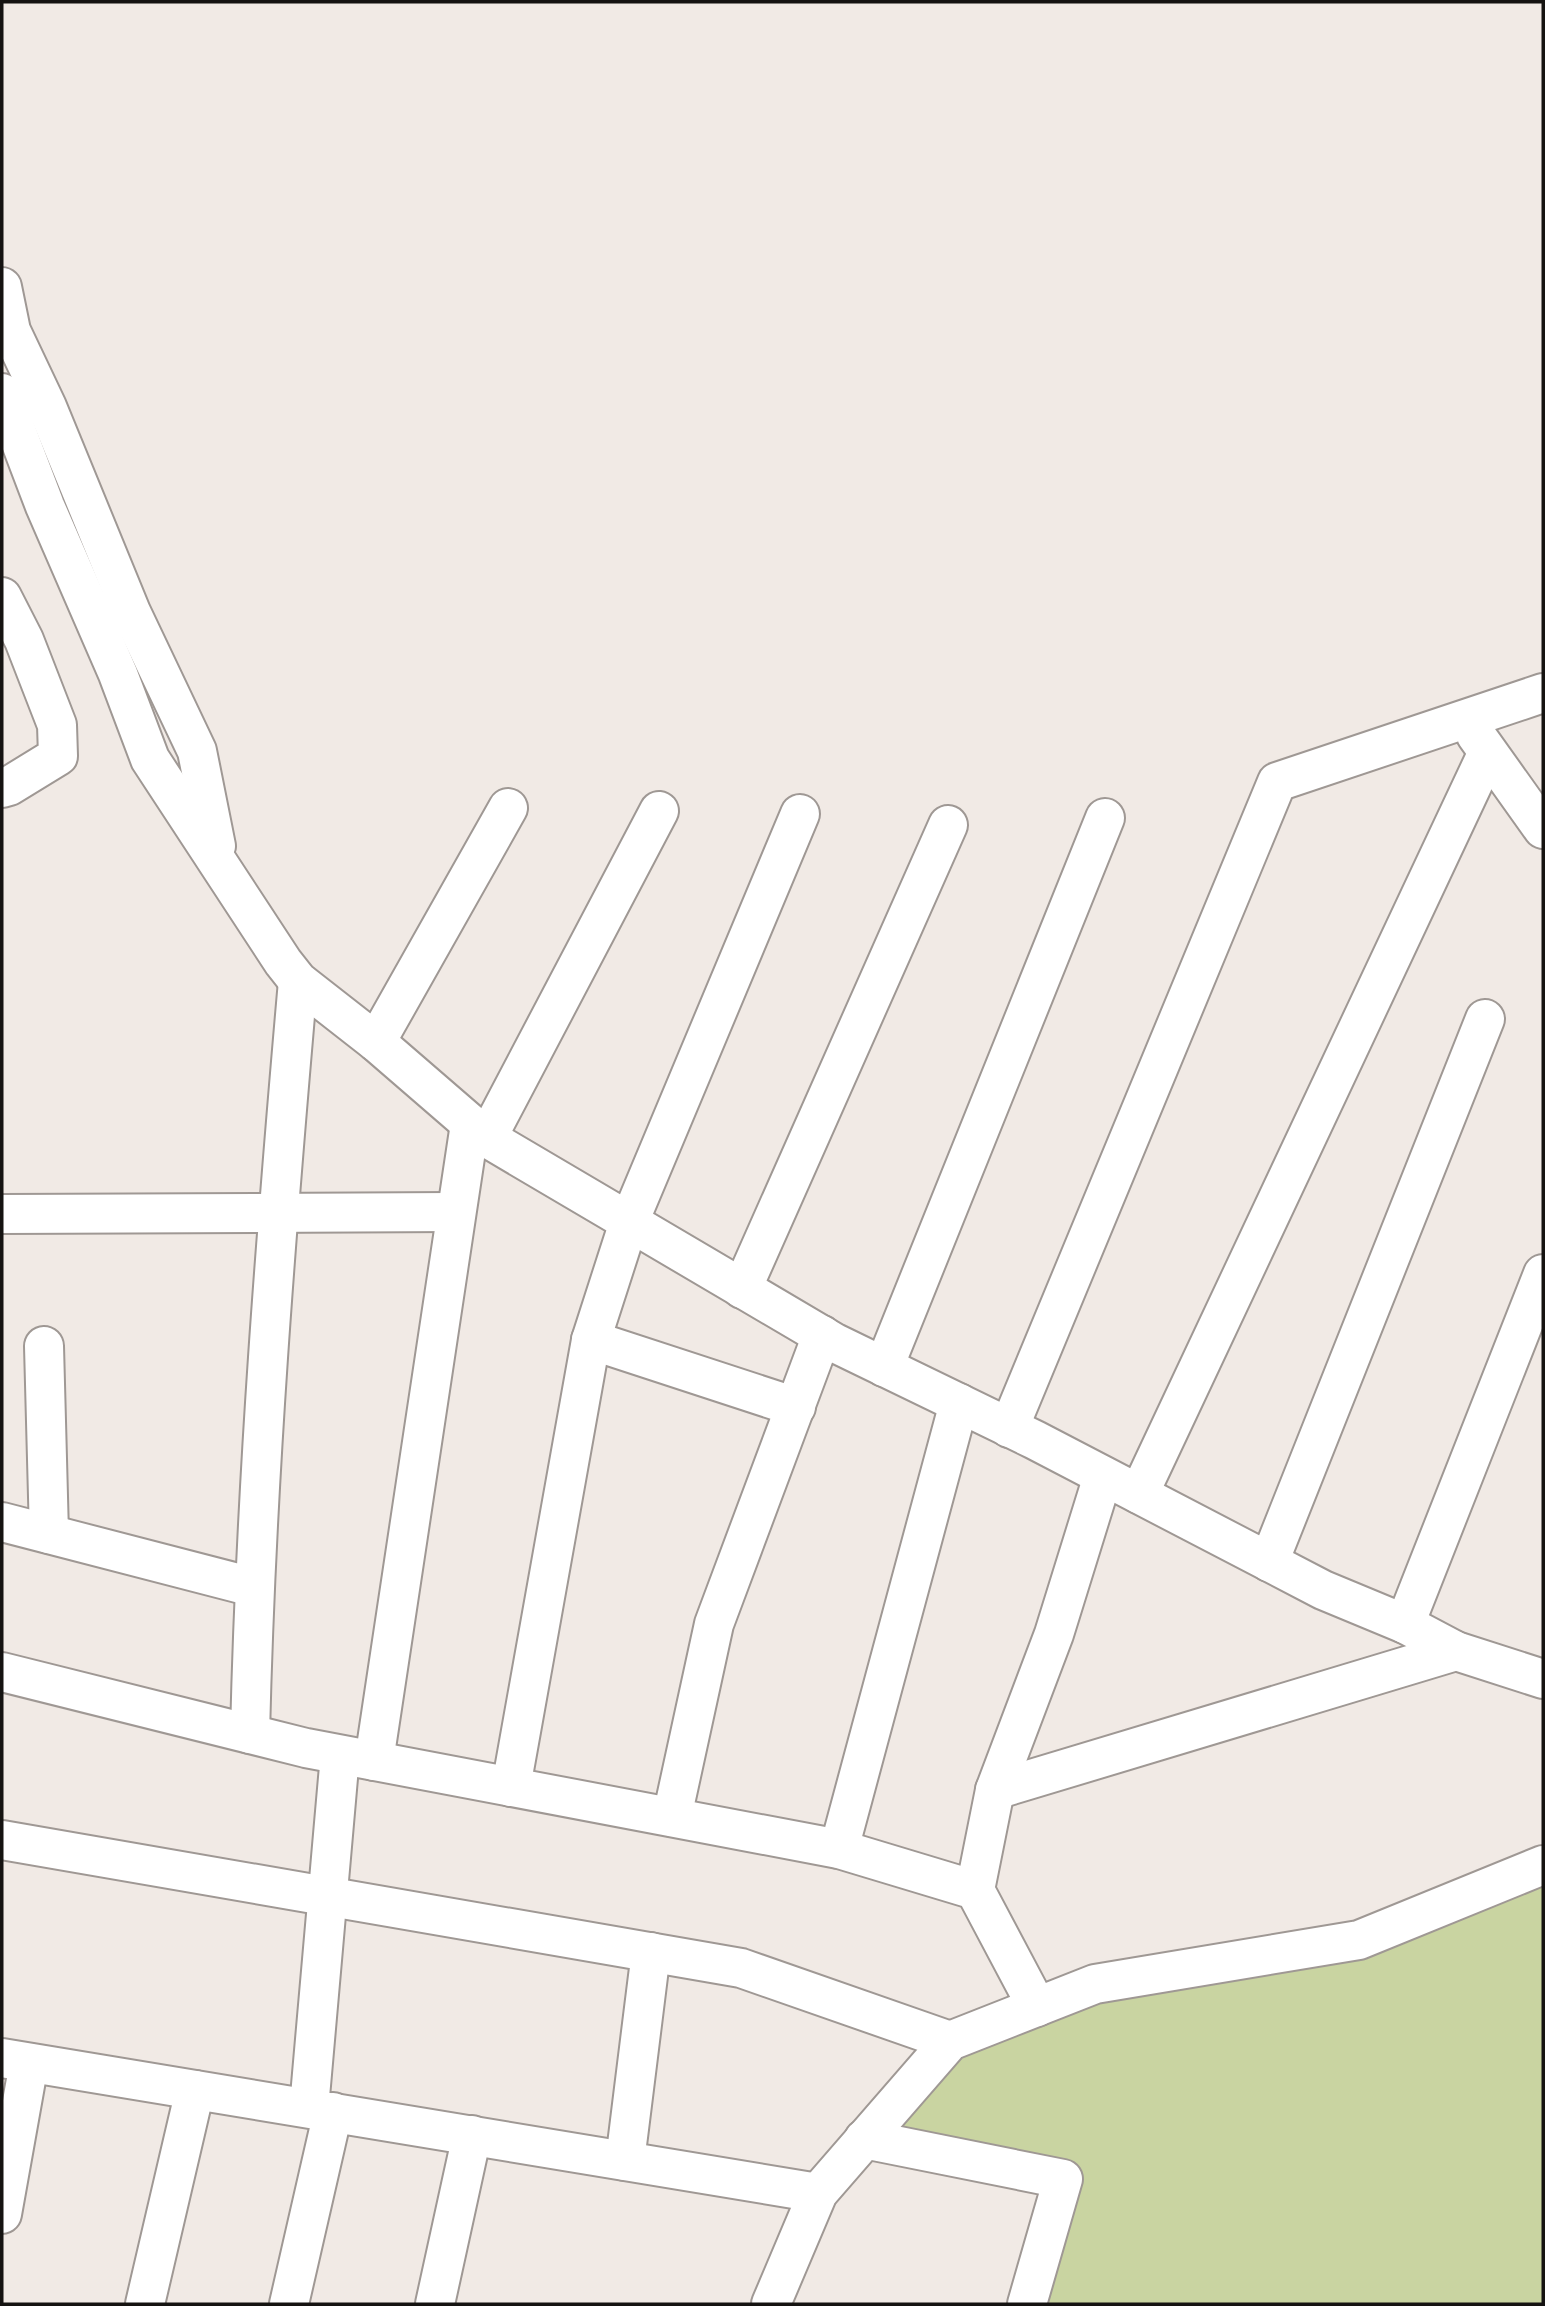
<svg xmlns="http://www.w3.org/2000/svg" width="1545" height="2306" font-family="Commissioner,sans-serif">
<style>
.green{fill:#c9d4a1}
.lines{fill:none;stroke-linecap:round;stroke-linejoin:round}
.minor-casing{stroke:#9f9894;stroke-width:42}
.tertiary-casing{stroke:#9f9894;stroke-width:42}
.minor{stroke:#fff;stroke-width:38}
.tertiary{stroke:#fff;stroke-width:38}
</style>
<rect width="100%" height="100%" fill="#f1eae5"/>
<!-- green -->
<path class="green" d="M 1543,1866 L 1543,2304 L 1029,2304 L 1065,2179 L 866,2139 L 952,2041 L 1096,1984 L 1360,1941 Z"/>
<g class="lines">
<!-- minor casing -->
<g class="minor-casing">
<g id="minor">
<path d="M 2,597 L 24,640 L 57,725 L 58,756 L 9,786 L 2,788"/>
<path d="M 1476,735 L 1543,829"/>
<path d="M 376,1042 L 508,808"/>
<path d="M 487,1138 L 659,811"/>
<path d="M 2,1214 L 455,1212"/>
<path d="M 742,1289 L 948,825"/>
<path d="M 591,1340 L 796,1407"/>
<path d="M 44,1346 L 49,1534"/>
<path d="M 884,1367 L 1105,818"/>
<path d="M 1009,1428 L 1277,782 L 1543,693"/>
<path d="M 1139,1494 L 1487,754"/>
<path d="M 2,1522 L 253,1587"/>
<path d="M 1269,1562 L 1485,1019"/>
<path d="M 1405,1624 L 1543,1274"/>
<path d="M 2,1672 L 306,1748 L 839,1849 L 975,1890 L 1037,2007"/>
<path d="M 250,1734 C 256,1483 276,1232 298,981"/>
<path d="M 374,1761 L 470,1124"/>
<path d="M 511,1787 L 591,1340 L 629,1222 L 800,814"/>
<path d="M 995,1790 L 1456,1651"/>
<path d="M 672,1817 L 714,1624 L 822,1335"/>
<path d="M 2,1840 L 741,1968 L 950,2041"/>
<path d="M 839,1849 L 959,1403"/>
<path d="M 975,1890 L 995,1790 L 1054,1634 L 1103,1476"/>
<path d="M 309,2108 L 340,1755"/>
<path d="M 864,2139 L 1063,2179 L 1027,2304"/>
<path d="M 625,2161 L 651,1952"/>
<path d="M 2,2214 L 29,2063"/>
<path d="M 145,2304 L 195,2090"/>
<path d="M 289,2304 L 333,2112"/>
<path d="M 435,2304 L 472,2135"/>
</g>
</g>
<!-- tertiary casing -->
<g class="tertiary-casing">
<g id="tertiary">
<path d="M 2,287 L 11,331 L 47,407 L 131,612 L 197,751 L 216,846"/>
<path d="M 2,393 L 45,506 L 118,674 L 150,759 L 283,962 L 298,981 L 376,1042 L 487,1138 L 835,1343 L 1035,1440 L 1323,1590 L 1405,1624 L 1456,1651 L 1543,1679"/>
<path d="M 2,2058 L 818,2193"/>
<path d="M 771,2304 L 818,2193 L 950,2041 L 1095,1984 L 1359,1940 L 1543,1865"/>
</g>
</g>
<!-- minor -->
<use href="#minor" class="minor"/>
<!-- tertiary -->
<use href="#tertiary" class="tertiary"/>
</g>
<!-- border -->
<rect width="1545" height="2306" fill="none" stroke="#151311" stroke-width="7"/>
</svg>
